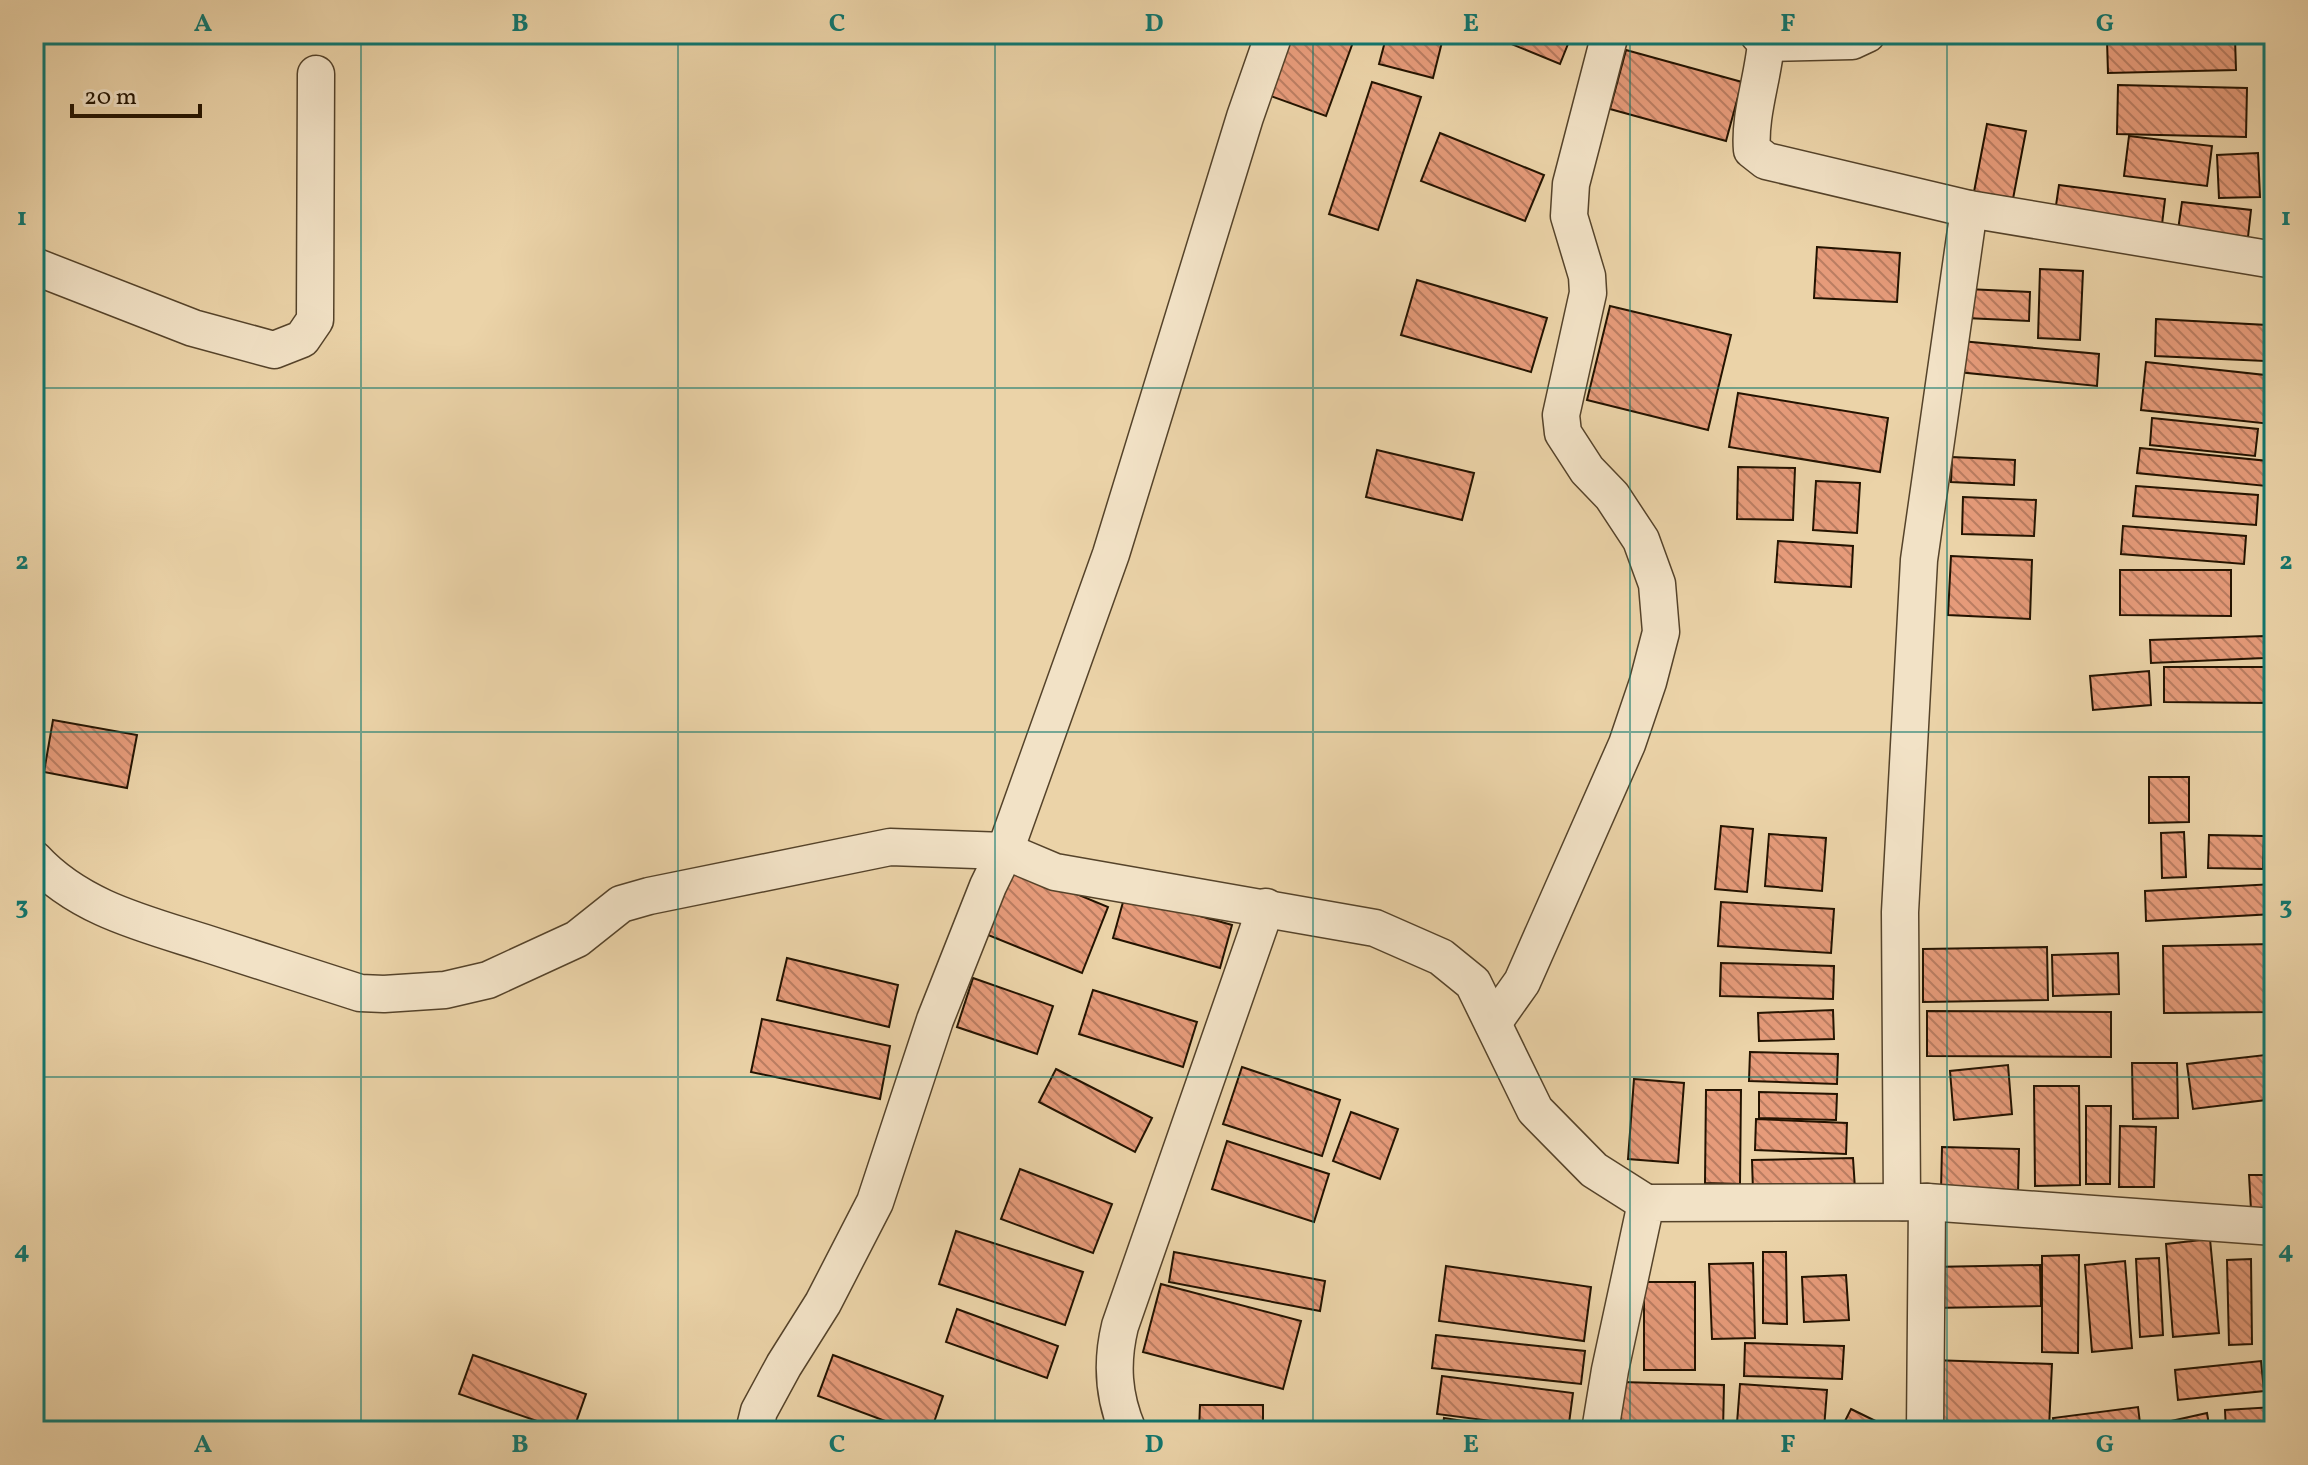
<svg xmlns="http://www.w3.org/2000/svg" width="2308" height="1465" font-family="Vollkorn,serif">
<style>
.building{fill:url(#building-back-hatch);stroke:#231300;stroke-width:2}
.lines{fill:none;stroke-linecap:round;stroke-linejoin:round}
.street-casing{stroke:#55432a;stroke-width:39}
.street{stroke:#f2e2c6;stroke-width:36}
.grid{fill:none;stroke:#0f766e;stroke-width:2;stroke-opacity:0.55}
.neatline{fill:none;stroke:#0f766e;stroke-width:3}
.grid-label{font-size:26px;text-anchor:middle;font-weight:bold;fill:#0f766e}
</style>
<defs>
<pattern id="building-back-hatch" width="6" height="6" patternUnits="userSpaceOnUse" patternTransform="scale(2)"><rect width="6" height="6" fill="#e69b7a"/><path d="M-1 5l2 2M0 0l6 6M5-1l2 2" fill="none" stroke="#ba7d62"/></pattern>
</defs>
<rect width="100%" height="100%" fill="#ebd3a8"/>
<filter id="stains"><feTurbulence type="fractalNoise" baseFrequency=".0025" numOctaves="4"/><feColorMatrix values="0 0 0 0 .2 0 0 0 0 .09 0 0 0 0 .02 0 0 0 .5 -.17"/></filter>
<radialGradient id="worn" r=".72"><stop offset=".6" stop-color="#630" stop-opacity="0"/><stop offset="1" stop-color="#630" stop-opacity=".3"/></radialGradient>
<!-- building -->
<g class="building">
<path d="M 1290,34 L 1356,34 L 1326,116 L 1268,95 Z"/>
<path d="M 1387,34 L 1444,34 L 1433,78 L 1379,64 Z"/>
<path d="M 1487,34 L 1572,34 L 1560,64 Z"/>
<path d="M 2235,38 L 2236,70 L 2108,73 L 2107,40 Z"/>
<path d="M 1626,50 L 1742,82 L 1726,141 L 1610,109 Z"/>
<path d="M 1372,82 L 1421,97 L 1378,230 L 1329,214 Z"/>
<path d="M 2118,85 L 2247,88 L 2246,137 L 2117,134 Z"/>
<path d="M 1987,124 L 2026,131 L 2012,204 L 1973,197 Z"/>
<path d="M 1440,133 L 1544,175 L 1525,221 L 1421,181 Z"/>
<path d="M 2129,136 L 2212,146 L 2207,186 L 2124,176 Z"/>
<path d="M 2258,153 L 2260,197 L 2219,198 L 2217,155 Z"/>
<path d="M 2059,185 L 2165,199 L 2161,233 L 2054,219 Z"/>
<path d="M 2182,202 L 2251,210 L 2248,237 L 2178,230 Z"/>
<path d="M 1817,247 L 1900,253 L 1897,302 L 1814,298 Z"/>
<path d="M 2040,269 L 2083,271 L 2080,340 L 2038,338 Z"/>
<path d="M 1417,280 L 1547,318 L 1531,372 L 1401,335 Z"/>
<path d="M 1967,289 L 2030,292 L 2029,321 L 1966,318 Z"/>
<path d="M 1610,306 L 1731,335 L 1708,430 L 1587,400 Z"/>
<path d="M 2156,319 L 2267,325 L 2265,361 L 2155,356 Z"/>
<path d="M 1961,341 L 2099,354 L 2097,386 L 1958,372 Z"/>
<path d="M 2146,362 L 2274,376 L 2271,424 L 2141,410 Z"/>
<path d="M 1738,393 L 1888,418 L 1880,472 L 1729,447 Z"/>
<path d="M 2152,418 L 2258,429 L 2255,456 L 2150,445 Z"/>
<path d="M 2140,448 L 2268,461 L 2266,486 L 2137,473 Z"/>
<path d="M 1377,450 L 1474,473 L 1462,520 L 1366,497 Z"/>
<path d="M 1952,457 L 2015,460 L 2014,485 L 1951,482 Z"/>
<path d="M 1738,467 L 1795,468 L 1793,520 L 1737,519 Z"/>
<path d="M 1816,481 L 1860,483 L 1857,533 L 1813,530 Z"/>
<path d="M 2136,486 L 2258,495 L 2256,525 L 2133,516 Z"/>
<path d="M 1963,497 L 2036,500 L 2034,536 L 1962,534 Z"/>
<path d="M 2123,526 L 2246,536 L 2244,564 L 2121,554 Z"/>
<path d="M 1778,541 L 1853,546 L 1851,587 L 1775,582 Z"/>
<path d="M 1951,556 L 2032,560 L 2030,619 L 1948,615 Z"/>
<path d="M 2120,570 L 2231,570 L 2231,616 L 2120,615 Z"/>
<path d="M 2264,636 L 2264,658 L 2151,663 L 2150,640 Z"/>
<path d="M 2164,667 L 2271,667 L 2270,703 L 2164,702 Z"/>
<path d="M 2149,671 L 2151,705 L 2093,710 L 2090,676 Z"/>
<path d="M 53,720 L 137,735 L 127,788 L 44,772 Z"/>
<path d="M 2149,777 L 2189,777 L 2189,822 L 2149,823 Z"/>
<path d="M 1721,826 L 1753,829 L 1747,892 L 1715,889 Z"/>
<path d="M 2184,832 L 2186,877 L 2162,878 L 2161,833 Z"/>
<path d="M 1769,834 L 1826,838 L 1822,891 L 1765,886 Z"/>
<path d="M 2209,835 L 2264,836 L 2263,869 L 2208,868 Z"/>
<path d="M 1014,868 L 1108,907 L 1082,973 L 988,935 Z"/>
<path d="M 2274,884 L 2274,914 L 2146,921 L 2145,891 Z"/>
<path d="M 1125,895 L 1232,925 L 1220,968 L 1113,938 Z"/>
<path d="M 1721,902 L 1834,909 L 1831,953 L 1718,946 Z"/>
<path d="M 2274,944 L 2274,1012 L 2164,1013 L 2163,946 Z"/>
<path d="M 2047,947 L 2048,1000 L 1923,1002 L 1923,949 Z"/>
<path d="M 2118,953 L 2119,994 L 2053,996 L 2052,955 Z"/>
<path d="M 787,958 L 898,985 L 889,1027 L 777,1000 Z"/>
<path d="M 1721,963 L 1834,966 L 1833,999 L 1720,996 Z"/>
<path d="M 973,978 L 1053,1006 L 1037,1054 L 957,1027 Z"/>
<path d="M 1093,990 L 1197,1022 L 1183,1067 L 1079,1034 Z"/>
<path d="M 1833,1010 L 1834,1039 L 1759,1041 L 1758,1013 Z"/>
<path d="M 1927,1011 L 2111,1012 L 2111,1057 L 1927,1056 Z"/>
<path d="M 762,1019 L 890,1046 L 880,1099 L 751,1072 Z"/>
<path d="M 1750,1052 L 1838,1054 L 1837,1084 L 1749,1081 Z"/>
<path d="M 2274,1054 L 2274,1099 L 2193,1109 L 2187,1064 Z"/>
<path d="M 2132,1063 L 2177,1063 L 2178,1118 L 2133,1119 Z"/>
<path d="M 2008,1065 L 2012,1114 L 1954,1120 L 1950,1071 Z"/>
<path d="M 1242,1067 L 1340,1100 L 1322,1156 L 1223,1124 Z"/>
<path d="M 1056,1069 L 1152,1118 L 1135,1152 L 1039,1102 Z"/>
<path d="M 1634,1079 L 1684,1083 L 1678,1163 L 1628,1159 Z"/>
<path d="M 2034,1086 L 2079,1086 L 2080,1185 L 2035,1186 Z"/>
<path d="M 1706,1090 L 1741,1090 L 1740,1184 L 1705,1183 Z"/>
<path d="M 1759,1092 L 1837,1094 L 1836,1120 L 1759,1118 Z"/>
<path d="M 2086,1106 L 2111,1106 L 2110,1184 L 2086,1184 Z"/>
<path d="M 1351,1112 L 1398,1129 L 1380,1179 L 1333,1161 Z"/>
<path d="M 1756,1119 L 1847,1123 L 1846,1154 L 1755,1150 Z"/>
<path d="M 2120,1126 L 2156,1127 L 2154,1187 L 2119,1187 Z"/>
<path d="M 1227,1141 L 1329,1174 L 1314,1222 L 1212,1189 Z"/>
<path d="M 1942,1147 L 2019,1149 L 2018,1193 L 1941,1190 Z"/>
<path d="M 1853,1158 L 1855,1189 L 1753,1192 L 1752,1160 Z"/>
<path d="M 1020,1169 L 1112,1204 L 1093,1253 L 1001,1219 Z"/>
<path d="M 2249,1175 L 2274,1175 L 2274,1209 L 2251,1209 Z"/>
<path d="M 956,1231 L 1083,1272 L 1065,1325 L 939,1284 Z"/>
<path d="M 2210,1239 L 2219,1333 L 2173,1337 L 2166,1244 Z"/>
<path d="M 1174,1252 L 1325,1281 L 1320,1311 L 1169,1282 Z"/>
<path d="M 1763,1252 L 1786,1252 L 1787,1324 L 1763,1323 Z"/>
<path d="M 2079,1255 L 2078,1353 L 2042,1352 L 2042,1256 Z"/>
<path d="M 2159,1258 L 2163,1335 L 2140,1337 L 2136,1259 Z"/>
<path d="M 2251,1259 L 2252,1344 L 2229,1345 L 2227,1260 Z"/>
<path d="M 2125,1261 L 2132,1348 L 2092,1352 L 2085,1265 Z"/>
<path d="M 1753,1263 L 1755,1338 L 1712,1339 L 1709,1264 Z"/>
<path d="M 2040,1265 L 2041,1306 L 1932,1308 L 1931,1267 Z"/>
<path d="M 1446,1266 L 1591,1287 L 1584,1341 L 1439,1321 Z"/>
<path d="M 1846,1275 L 1849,1320 L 1804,1322 L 1802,1277 Z"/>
<rect x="1644" y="1282" width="51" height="88"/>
<path d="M 1161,1284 L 1301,1321 L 1283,1389 L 1143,1352 Z"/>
<path d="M 957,1309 L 1058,1346 L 1047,1378 L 946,1342 Z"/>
<path d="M 2274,1313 L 2274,1391 L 2270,1392 L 2264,1314 Z"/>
<path d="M 1436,1335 L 1585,1351 L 1581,1384 L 1432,1368 Z"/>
<path d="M 1745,1343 L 1844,1346 L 1842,1379 L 1744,1376 Z"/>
<path d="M 473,1355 L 586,1394 L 573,1431 L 566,1431 L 459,1394 Z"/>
<path d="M 833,1355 L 943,1396 L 931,1431 L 912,1431 L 818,1396 Z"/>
<path d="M 1932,1360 L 2052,1364 L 2049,1428 L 1930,1424 Z"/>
<path d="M 2261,1361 L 2264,1391 L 2178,1400 L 2175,1370 Z"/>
<path d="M 1442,1376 L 1573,1393 L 1568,1431 L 1437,1414 Z"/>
<path d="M 1622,1382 L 1724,1385 L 1723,1431 L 1620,1431 Z"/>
<path d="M 1740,1384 L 1827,1390 L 1824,1429 L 1737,1423 Z"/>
<path d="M 1200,1405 L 1263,1405 L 1263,1431 L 1199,1431 Z"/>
<path d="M 2138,1407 L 2141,1431 L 2055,1431 L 2053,1418 Z"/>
<path d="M 2274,1407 L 2274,1431 L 2226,1431 L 2225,1410 Z"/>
<path d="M 1851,1409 L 1896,1431 L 1840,1431 Z"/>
<path d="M 2207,1413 L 2210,1431 L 2164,1431 L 2162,1423 Z"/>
<path d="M 1444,1418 L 1528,1431 L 1442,1431 Z"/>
</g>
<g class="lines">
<!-- street casing -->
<g class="street-casing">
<g id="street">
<path d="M 1758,34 L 1766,43 C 1763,78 1749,116 1752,150 L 1766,161 L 1969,209 L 1919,560 L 1900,912 L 1902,1202"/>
<path d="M 1766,43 L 1852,41 L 1867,34"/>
<path d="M 1969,209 L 2274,260"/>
<path d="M 34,266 L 193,328 L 274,350 L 302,339 L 315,320 L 316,74"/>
<path d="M 34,859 C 80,909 146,924 208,944 C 259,960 309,977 360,993 L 384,994 L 445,990 L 488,980 L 577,939 L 621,904 L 649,896 L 890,847 L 1005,851 L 1111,554 L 1245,117 L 1274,34"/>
<path d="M 1493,1023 L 1522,982 L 1627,744 L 1648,682 L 1661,632 L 1657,584 L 1641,540 L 1612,496 L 1587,470 L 1563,433 L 1561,415 L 1588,293 L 1587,276 L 1569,216 L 1571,184 L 1610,34"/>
<path d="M 754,1431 L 759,1411 L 784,1365 L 823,1303 L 875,1202 L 935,1020 L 988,886 L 1005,851 L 1055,872 L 1375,928 L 1441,957 L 1473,983 L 1535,1110 L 1594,1170 L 1646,1203"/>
<path d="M 1128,1431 C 1113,1396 1111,1363 1120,1326 L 1266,907"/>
<path d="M 1600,1431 L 1610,1370 L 1646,1203 L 1927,1202 L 2274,1227"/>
<path d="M 1925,1431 L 1927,1202"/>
</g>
</g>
<!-- street -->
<use href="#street" class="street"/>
</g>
<!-- grid -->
<path class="grid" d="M 361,34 L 361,1431M 678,34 L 678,1431M 995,34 L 995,1431M 1313,34 L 1313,1431M 1630,34 L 1630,1431M 1947,34 L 1947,1431M 34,388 L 2274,388M 34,732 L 2274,732M 34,1077 L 2274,1077"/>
<!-- margin -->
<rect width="2308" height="1465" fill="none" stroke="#ebd3a8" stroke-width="88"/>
<!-- scale -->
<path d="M72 104v12h128v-12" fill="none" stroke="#231300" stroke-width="4"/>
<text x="84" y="104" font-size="24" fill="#231300" stroke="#f2e2c6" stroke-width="6" paint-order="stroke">20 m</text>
<rect x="44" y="44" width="2220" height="1377" class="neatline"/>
<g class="grid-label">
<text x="203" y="31">A</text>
<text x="520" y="31">B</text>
<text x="837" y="31">C</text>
<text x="1154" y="31">D</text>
<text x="1471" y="31">E</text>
<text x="1788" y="31">F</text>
<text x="2105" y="31">G</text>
<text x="22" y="225">1</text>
<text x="2286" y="225">1</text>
<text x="22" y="569">2</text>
<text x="2286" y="569">2</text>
<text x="22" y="914">3</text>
<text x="2286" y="914">3</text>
<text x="22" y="1258">4</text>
<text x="2286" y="1258">4</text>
<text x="203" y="1452">A</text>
<text x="520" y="1452">B</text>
<text x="837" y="1452">C</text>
<text x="1154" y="1452">D</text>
<text x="1471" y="1452">E</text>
<text x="1788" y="1452">F</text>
<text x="2105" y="1452">G</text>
</g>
<rect width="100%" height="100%" filter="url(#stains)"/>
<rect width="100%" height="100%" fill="url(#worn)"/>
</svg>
